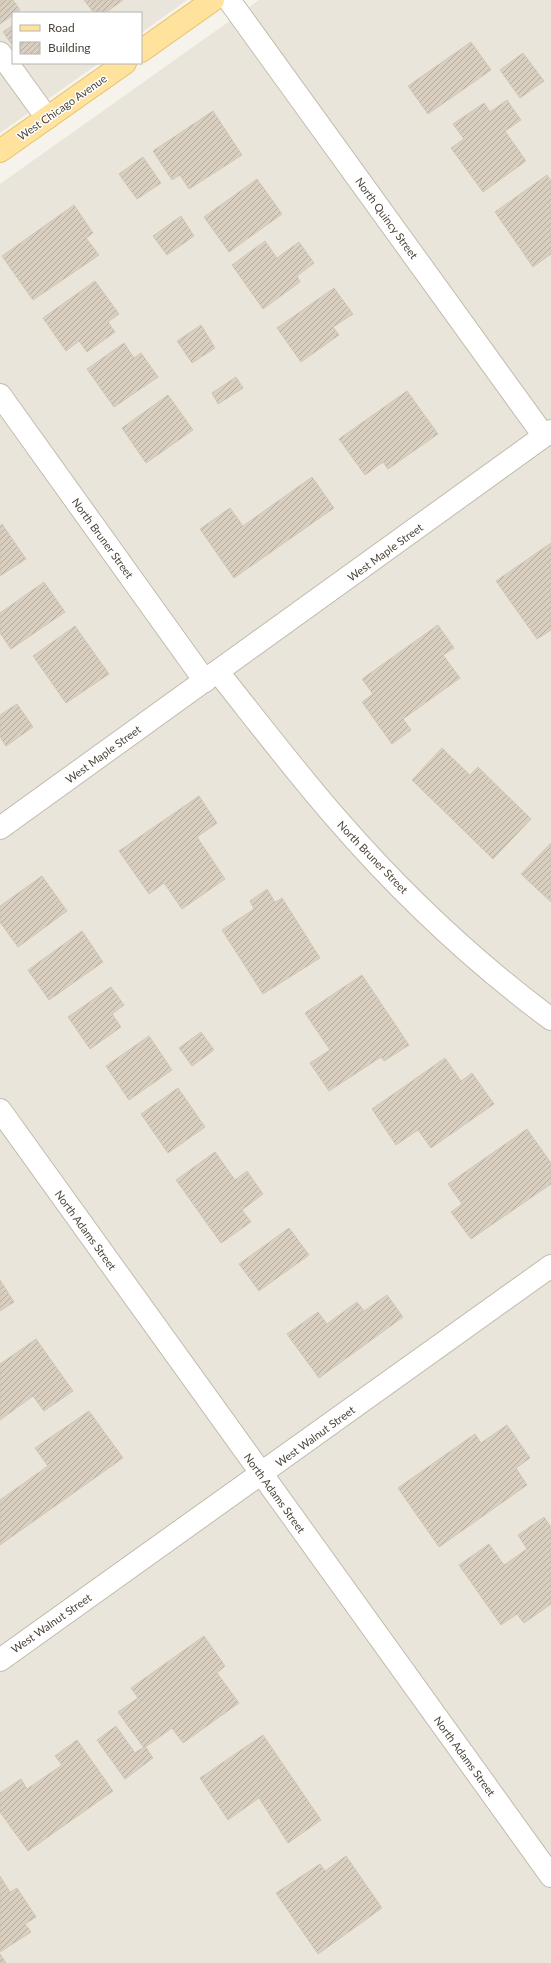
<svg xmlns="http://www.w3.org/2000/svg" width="551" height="1963" font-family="Lato,sans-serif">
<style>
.residential{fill:#eae5da}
.building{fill:url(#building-hatch);stroke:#d3c7b4}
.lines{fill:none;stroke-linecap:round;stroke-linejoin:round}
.minor-casing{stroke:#c2bbae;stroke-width:24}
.major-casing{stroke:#e6c16a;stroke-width:24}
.minor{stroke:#fff;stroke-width:22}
.major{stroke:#ffe39c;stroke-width:22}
.labels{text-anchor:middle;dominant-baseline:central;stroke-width:3;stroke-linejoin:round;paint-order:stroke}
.street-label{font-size:11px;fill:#4b4439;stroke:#fff}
</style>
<defs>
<pattern id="building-hatch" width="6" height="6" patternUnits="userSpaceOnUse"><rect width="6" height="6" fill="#d8cfc1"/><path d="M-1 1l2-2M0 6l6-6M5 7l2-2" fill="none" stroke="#b1aa9e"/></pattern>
</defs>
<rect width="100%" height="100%" fill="#f6f3ec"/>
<!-- residential -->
<g class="residential">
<path d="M 0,0 L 187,0 L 141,33 L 141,13 L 13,13 L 13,63 L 99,63 L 0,133 Z"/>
<path d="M 259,0 L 551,0 L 551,1963 L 0,1963 L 0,184 Z"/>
</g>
<!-- building -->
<g class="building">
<path d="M 0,0 L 13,0 L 20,10 L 13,13 L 13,15 L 0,24 Z"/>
<path d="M 84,0 L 123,0 L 105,13 L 94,13 Z"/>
<path d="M 13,25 L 13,46 L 3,32 Z"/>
<path d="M 471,42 L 491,70 L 428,114 L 408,86 Z"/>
<path d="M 523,53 L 544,81 L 520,98 L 500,70 Z"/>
<path d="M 507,100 L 521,120 L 505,131 L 526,161 L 483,192 L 451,148 L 464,139 L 453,124 L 484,103 L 490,112 Z"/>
<path d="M 213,111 L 242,155 L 189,189 L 180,175 L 172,180 L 153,151 Z"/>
<path d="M 143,157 L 161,183 L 137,199 L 119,174 Z"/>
<path d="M 547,175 L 551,181 L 551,254 L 533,267 L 495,212 Z"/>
<path d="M 257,179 L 282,214 L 229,252 L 204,217 Z"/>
<path d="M 74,205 L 93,233 L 86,238 L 99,255 L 33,300 L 2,256 Z"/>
<path d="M 181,216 L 194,236 L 167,255 L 153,236 Z"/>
<path d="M 265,241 L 277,258 L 299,242 L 314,263 L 297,276 L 300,282 L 263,309 L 232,265 Z"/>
<path d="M 95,281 L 119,314 L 108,322 L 115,332 L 87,352 L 79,341 L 66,351 L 43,318 Z"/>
<path d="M 334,288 L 353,314 L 333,327 L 339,335 L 301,362 L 277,328 Z"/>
<path d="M 201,325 L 215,348 L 192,363 L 177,341 Z"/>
<path d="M 124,343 L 134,358 L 141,353 L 158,377 L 114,407 L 87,369 Z"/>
<path d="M 236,377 L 243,388 L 218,404 L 212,393 Z"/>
<path d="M 407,391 L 438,434 L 388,469 L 383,462 L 365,475 L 339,439 Z"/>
<path d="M 168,395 L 193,430 L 146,463 L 122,428 Z"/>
<path d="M 312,477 L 334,508 L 234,578 L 200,529 L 230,508 L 243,526 Z"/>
<path d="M 2,524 L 26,559 L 0,576 L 0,526 Z"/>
<path d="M 551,543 L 551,630 L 537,639 L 496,581 Z"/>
<path d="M 44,582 L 65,612 L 11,649 L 0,633 L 0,613 Z"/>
<path d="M 438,625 L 454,648 L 443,655 L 460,678 L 403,719 L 411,730 L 392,744 L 362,702 L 373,694 L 362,679 Z"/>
<path d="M 75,626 L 109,674 L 66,703 L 33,656 Z"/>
<path d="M 17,704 L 33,727 L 6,746 L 0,737 L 0,715 Z"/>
<path d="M 442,748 L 470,775 L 478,767 L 531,819 L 493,859 L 412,780 Z"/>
<path d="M 199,796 L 217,823 L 197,837 L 225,879 L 182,909 L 164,883 L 149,894 L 119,851 Z"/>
<path d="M 551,843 L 551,902 L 521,874 Z"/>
<path d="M 42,876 L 67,911 L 18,947 L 0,922 L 0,906 Z"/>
<path d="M 267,889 L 275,902 L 282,898 L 320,958 L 263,994 L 222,930 L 254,909 L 250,901 Z"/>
<path d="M 82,931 L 103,962 L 49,1000 L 28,970 Z"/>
<path d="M 362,975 L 409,1045 L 384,1061 L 381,1057 L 329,1091 L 310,1063 L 330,1050 L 305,1013 Z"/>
<path d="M 111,987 L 124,1005 L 112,1014 L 121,1027 L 90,1049 L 68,1017 Z"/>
<path d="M 201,1032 L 214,1050 L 192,1066 L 179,1048 Z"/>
<path d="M 149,1036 L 172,1070 L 129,1100 L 106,1066 Z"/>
<path d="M 445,1058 L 461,1081 L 472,1073 L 494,1104 L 431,1148 L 418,1130 L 396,1145 L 372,1109 Z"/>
<path d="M 178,1088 L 205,1127 L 168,1153 L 141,1114 Z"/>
<path d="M 527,1129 L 551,1163 L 551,1184 L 471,1239 L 451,1212 L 462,1204 L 448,1184 Z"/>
<path d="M 215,1152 L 235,1180 L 247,1171 L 263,1194 L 242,1210 L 251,1222 L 221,1243 L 176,1180 Z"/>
<path d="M 289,1228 L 309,1255 L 259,1291 L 239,1264 Z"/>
<path d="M 0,1280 L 14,1302 L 0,1311 Z"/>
<path d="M 387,1295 L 403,1317 L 319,1378 L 287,1334 L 318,1312 L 327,1324 L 357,1302 L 364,1311 Z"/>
<path d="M 36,1339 L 73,1391 L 44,1411 L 33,1396 L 0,1420 L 0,1364 Z"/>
<path d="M 89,1411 L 123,1458 L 0,1545 L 0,1500 L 48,1466 L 35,1448 Z"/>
<path d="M 507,1425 L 530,1458 L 516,1468 L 527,1485 L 439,1547 L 398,1488 L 475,1434 L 481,1443 Z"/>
<path d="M 544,1517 L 551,1527 L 551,1604 L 524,1623 L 517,1614 L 501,1625 L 459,1565 L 489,1544 L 504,1565 L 527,1549 L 518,1535 Z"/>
<path d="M 204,1636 L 225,1666 L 217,1673 L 239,1703 L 183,1743 L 172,1728 L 144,1748 L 118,1712 L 138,1698 L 131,1688 Z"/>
<path d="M 116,1726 L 135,1753 L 145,1746 L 153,1758 L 125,1779 L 97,1740 Z"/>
<path d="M 263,1735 L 321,1820 L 288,1843 L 259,1798 L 228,1820 L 200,1778 Z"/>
<path d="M 77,1740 L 113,1791 L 28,1851 L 0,1812 L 0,1793 L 21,1779 L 27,1789 L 62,1765 L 55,1756 Z"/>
<path d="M 346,1856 L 382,1908 L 318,1954 L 276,1893 L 320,1864 L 325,1871 Z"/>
<path d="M 0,1876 L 10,1892 L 17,1888 L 36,1917 L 25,1924 L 31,1932 L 0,1952 Z"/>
<path d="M 0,1954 L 6,1963 L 0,1963 Z"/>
</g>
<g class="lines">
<!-- minor casing -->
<g class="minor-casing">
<g id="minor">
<path d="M 229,0 L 544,436"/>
<path d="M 0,53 L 47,118"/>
<path d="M 0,395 L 205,681"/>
<path d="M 218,672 C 257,721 295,771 336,818 C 400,892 473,961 551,1019"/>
<path d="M 0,828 L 551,431"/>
<path d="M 0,1110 L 551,1876"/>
<path d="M 0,1660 L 551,1266"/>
</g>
</g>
<!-- major casing -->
<g class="major-casing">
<g id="major">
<path d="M 141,51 L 213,0"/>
<path d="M 0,151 L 125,63"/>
</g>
</g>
<!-- minor -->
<use href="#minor" class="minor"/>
<!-- major -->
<use href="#major" class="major"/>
</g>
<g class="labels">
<!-- street labels -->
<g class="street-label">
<text transform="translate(62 107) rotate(-35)">West Chicago Avenue</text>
<text transform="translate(387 218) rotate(54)">North Quincy Street</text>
<text transform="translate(103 538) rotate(54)">North Bruner Street</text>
<text transform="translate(385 552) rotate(-36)">West Maple Street</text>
<text transform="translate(103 754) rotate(-36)">West Maple Street</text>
<text transform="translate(373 857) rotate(46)">North Bruner Street</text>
<text transform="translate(86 1230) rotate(54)">North Adams Street</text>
<text transform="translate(315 1436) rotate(-36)">West Walnut Street</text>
<text transform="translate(275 1493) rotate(54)">North Adams Street</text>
<text transform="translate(51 1623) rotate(-35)">West Walnut Street</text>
<text transform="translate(465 1756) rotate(54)">North Adams Street</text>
</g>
</g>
<!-- legend -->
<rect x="12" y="12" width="130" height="52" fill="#ffffff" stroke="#b7b4b0"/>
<rect x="20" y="25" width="20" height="6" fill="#ffe39c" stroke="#b7b4b0"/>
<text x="48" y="32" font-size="12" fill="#4b4439">Road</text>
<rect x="20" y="42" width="20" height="12" fill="url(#building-hatch)" stroke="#b7b4b0"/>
<text x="48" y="52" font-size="12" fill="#4b4439">Building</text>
</svg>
